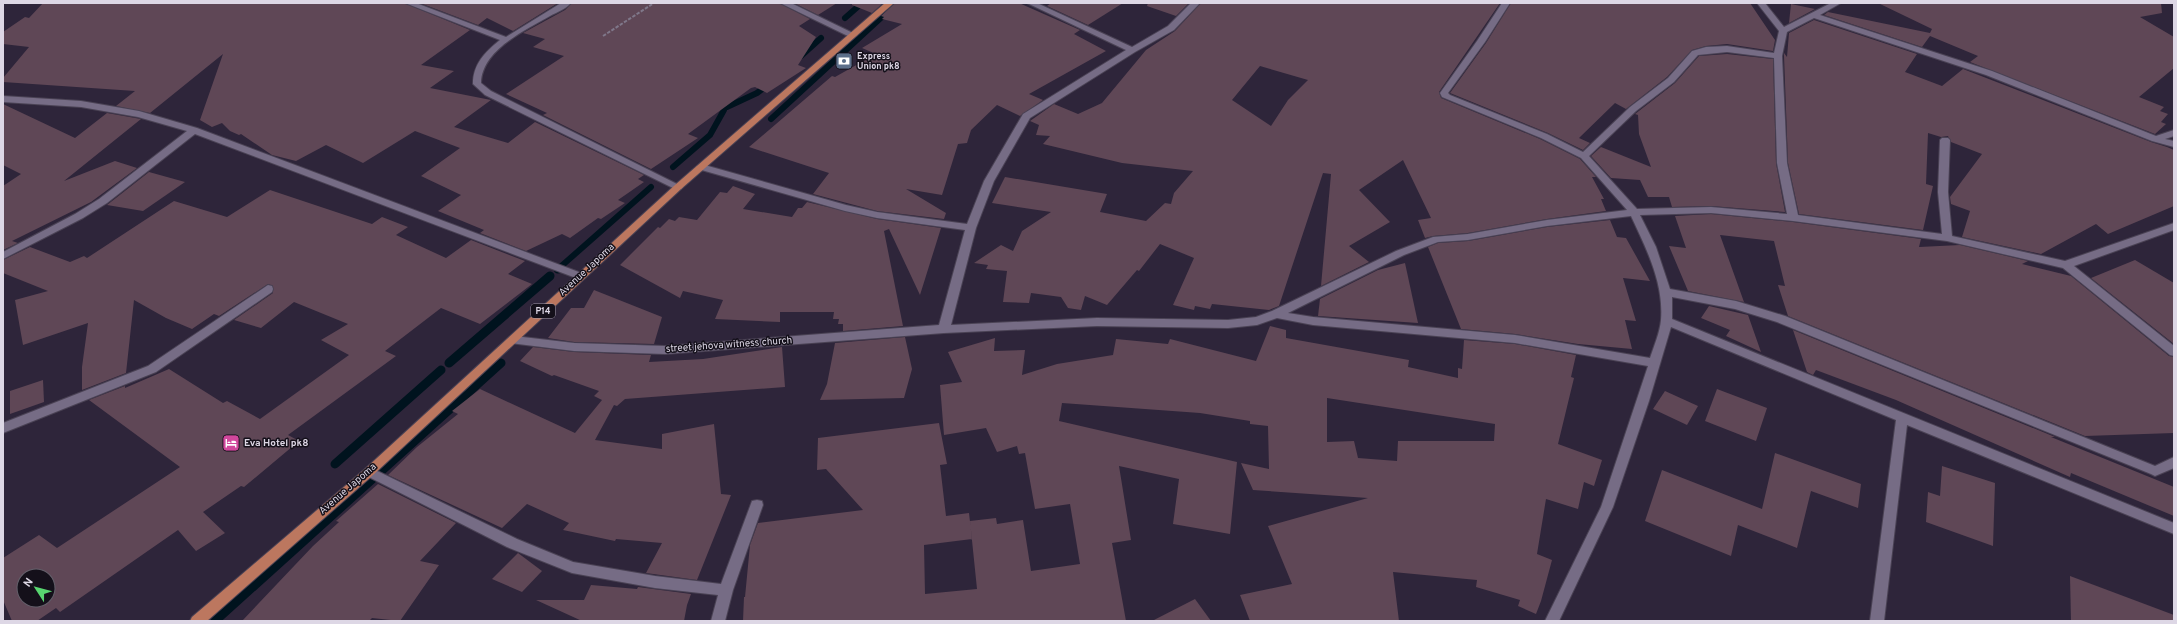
<svg xmlns="http://www.w3.org/2000/svg" width="2177" height="624" font-family="Overpass,sans-serif">
<style>
.lines{fill:none;stroke-linecap:round;stroke-linejoin:round}
.stream-far1{stroke:#00131e;stroke-width:6}
.stream{stroke:#00131e;stroke-width:9}
.building{fill:#5f4756;fill-rule:evenodd}
.minor-casing{stroke:#4a4254;stroke-width:2}
.primary-casing{stroke:#4a4254;stroke-width:2}
.path{stroke:#7f7789;stroke-width:2;stroke-dasharray:3.5 1.5;stroke-linecap:butt}
.minor{fill:#766c85;fill-rule:evenodd}
.primary{fill:#bc775f;fill-rule:evenodd}
.labels{text-anchor:middle;dominant-baseline:central;stroke-width:3;stroke-linejoin:round;paint-order:stroke}
.far-poi-label{font-size:9px;font-weight:bold;fill:#ddd7e5;stroke:#14101a;text-anchor:start}
.shield{fill:#14101a;stroke:#a19ba8;stroke-width:1}
.shield-label{font-size:9px;font-weight:bold;fill:#ddd7e5}
.street-label{font-size:10px;fill:#ddd7e5;stroke:#14101a}
.poi-label{font-size:10px;font-weight:bold;fill:#ddd7e5;stroke:#14101a;text-anchor:start}
</style>
<rect width="100%" height="100%" fill="#2e253a"/>
<g class="lines">
<!-- stream-far1 -->
<g class="stream-far1">
<path d="M 845,18 L 862,3"/>
<path d="M 801,56 L 821,38"/>
<path d="M 727,107 L 757,93 L 769,84"/>
<path d="M 771,119 L 897,3"/>
<path d="M 673,167 L 710,135 L 724,110"/>
<path d="M 558,269 L 651,187"/>
</g>
<!-- stream -->
<g class="stream">
<path d="M 558,269 L 559,268"/>
<path d="M 449,363 L 550,276"/>
<path d="M 335,464 L 441,370"/>
<path d="M 215,621 L 501,363"/>
</g>
</g>
<!-- building -->
<g class="building">
<path d="M 43,3 L 404,3 L 470,30 L 421,65 L 454,71 L 430,88 L 491,100 L 454,127 L 508,143 L 535,122 L 644,175 L 638,179 L 644,182 L 618,200 L 625,203 L 601,219 L 598,218 L 570,238 L 562,234 L 526,251 L 480,233 L 484,230 L 438,211 L 461,195 L 421,176 L 460,148 L 415,131 L 363,163 L 326,145 L 296,161 L 272,155 L 241,134 L 239,135 L 230,131 L 222,123 L 212,127 L 200,120 L 223,54 L 150,113 L 116,106 L 135,91 L 3,82 L 3,78 L 29,47 L 3,44 L 3,32 L 25,17 L 29,18 Z"/>
<path d="M 420,3 L 558,3 L 513,31 L 487,18 L 478,25 Z"/>
<path d="M 572,3 L 779,3 L 810,19 L 799,26 L 816,37 L 798,65 L 806,68 L 767,93 L 755,87 L 751,88 L 688,134 L 698,138 L 651,169 L 543,115 L 547,113 L 506,94 L 564,56 L 533,47 L 545,39 L 523,33 L 565,10 Z"/>
<path d="M 794,3 L 837,3 L 818,15 Z"/>
<path d="M 852,3 L 883,3 L 872,13 L 852,5 Z"/>
<path d="M 895,3 L 1019,3 L 1080,30 L 1074,34 L 1106,51 L 1029,94 L 1043,100 L 1020,116 L 997,105 L 971,130 L 967,143 L 958,144 L 942,195 L 906,189 L 946,213 L 944,219 L 877,211 L 813,194 L 829,173 L 749,147 L 832,76 L 835,77 L 876,54 L 862,48 L 902,24 L 882,19 L 884,17 L 881,16 Z"/>
<path d="M 1051,3 L 1123,3 L 1088,25 L 1047,6 Z"/>
<path d="M 1148,3 L 1189,3 L 1176,16 L 1147,6 Z"/>
<path d="M 1201,3 L 1500,3 L 1439,92 L 1441,98 L 1540,139 L 1580,159 L 1596,177 L 1592,177 L 1604,199 L 1601,199 L 1606,211 L 1547,219 L 1468,233 L 1433,236 L 1425,238 L 1418,220 L 1431,218 L 1403,160 L 1359,190 L 1390,222 L 1349,246 L 1369,262 L 1321,286 L 1331,174 L 1323,173 L 1279,306 L 1269,310 L 1212,304 L 1210,309 L 1195,306 L 1194,310 L 1173,305 L 1194,258 L 1160,244 L 1139,271 L 1137,270 L 1107,305 L 1085,296 L 1081,310 L 1068,308 L 1061,297 L 1031,293 L 1029,303 L 1003,302 L 1007,271 L 986,269 L 988,265 L 974,263 L 1001,245 L 1013,251 L 1022,231 L 1051,212 L 992,203 L 1005,177 L 1107,194 L 1100,212 L 1146,221 L 1165,203 L 1171,204 L 1174,193 L 1193,171 L 1122,163 L 1043,144 L 1050,136 L 1036,135 L 1039,125 L 1030,121 L 1054,104 L 1078,114 L 1102,103 L 1146,50 L 1175,31 ZM 1260,66 L 1308,80 L 1288,100 L 1271,126 L 1232,100 Z"/>
<path d="M 1511,3 L 1750,3 L 1775,40 L 1773,51 L 1727,44 L 1706,46 L 1692,50 L 1667,77 L 1626,109 L 1615,103 L 1579,138 L 1590,143 L 1583,150 L 1548,133 L 1450,93 L 1486,43 Z"/>
<path d="M 1878,3 L 2161,3 L 2162,13 L 2140,17 L 2174,37 L 2174,68 L 2139,97 L 2164,107 L 2160,111 L 2168,114 L 2161,122 L 2166,124 L 2155,134 L 1970,62 L 1978,56 L 1930,36 L 1922,47 L 1824,15 L 1828,12 L 1930,33 L 1932,29 Z"/>
<path d="M 1791,4 L 1815,9 L 1789,23 Z"/>
<path d="M 1814,20 L 1917,54 L 1905,72 L 1942,86 L 1963,69 L 2151,142 L 2167,147 L 2174,150 L 2174,206 L 2108,234 L 2096,224 L 2041,254 L 1962,237 L 1970,211 L 1951,204 L 1950,197 L 1982,154 L 1951,142 L 1948,136 L 1941,137 L 1928,133 L 1926,184 L 1933,186 L 1923,230 L 1799,214 L 1788,163 L 1784,56 L 1784,53 L 1787,57 L 1789,33 Z"/>
<path d="M 1727,54 L 1773,59 L 1776,163 L 1785,212 L 1711,206 L 1672,207 L 1669,197 L 1648,197 L 1640,180 L 1611,178 L 1591,156 L 1601,147 L 1651,167 L 1639,134 L 1638,115 L 1635,114 L 1675,83 L 1699,56 Z"/>
<path d="M 3,104 L 75,138 L 107,113 L 141,119 L 64,181 L 115,161 L 137,168 L 91,202 L 12,241 L 18,243 L 3,250 L 3,186 L 21,174 L 3,165 Z"/>
<path d="M 149,172 L 185,182 L 143,211 L 107,205 Z"/>
<path d="M 733,186 L 755,194 L 743,209 L 792,217 L 798,208 L 802,208 L 807,202 L 877,219 L 941,228 L 920,295 L 889,229 L 884,231 L 903,326 L 843,331 L 843,324 L 838,324 L 839,319 L 833,319 L 834,312 L 780,312 L 780,322 L 715,319 L 723,300 L 683,291 L 680,298 L 620,265 L 658,227 L 660,228 L 669,219 L 675,221 L 679,217 L 697,220 L 720,192 L 727,193 Z"/>
<path d="M 270,190 L 372,224 L 382,217 L 408,227 L 396,235 L 446,258 L 471,240 L 525,261 L 508,274 L 532,284 L 480,324 L 441,308 L 385,351 L 396,356 L 288,435 L 299,441 L 244,487 L 241,486 L 203,512 L 225,533 L 196,551 L 178,530 L 60,612 L 56,608 L 37,621 L 12,621 L 3,600 L 3,558 L 39,535 L 57,548 L 180,467 L 89,400 L 125,386 L 125,388 L 169,369 L 223,403 L 227,401 L 260,419 L 349,355 L 321,340 L 348,324 L 294,302 L 261,328 L 234,320 L 273,293 L 273,286 L 268,284 L 219,316 L 214,314 L 192,329 L 166,318 L 134,300 L 126,373 L 82,390 L 82,367 L 88,323 L 23,345 L 15,300 L 48,291 L 3,273 L 3,260 L 30,247 L 70,262 L 84,256 L 87,258 L 174,201 L 227,217 ZM 24,576 L 48,576 L 48,600 L 24,600 Z"/>
<path d="M 1711,214 L 1793,222 L 1921,239 L 1919,247 L 1960,245 L 2028,261 L 2022,264 L 2071,276 L 2169,356 L 2174,357 L 2174,433 L 2085,436 L 1788,316 L 1778,285 L 1785,286 L 1774,241 L 1720,235 L 1744,302 L 1688,291 L 1669,246 L 1686,248 L 1675,216 Z"/>
<path d="M 1610,220 L 1617,237 L 1626,238 L 1650,281 L 1623,278 L 1636,321 L 1625,320 L 1632,349 L 1578,344 L 1515,334 L 1461,329 L 1428,247 L 1438,243 L 1468,241 L 1547,227 Z"/>
<path d="M 2135,260 L 2174,283 L 2174,344 L 2091,278 Z"/>
<path d="M 1405,263 L 1418,323 L 1318,316 L 1320,299 L 1378,270 Z"/>
<path d="M 594,290 L 662,317 L 654,344 L 574,342 L 548,338 L 571,308 L 584,308 Z"/>
<path d="M 1709,306 L 1748,315 L 1761,352 L 1726,336 L 1730,330 L 1701,318 Z"/>
<path d="M 1270,326 L 1286,330 L 1286,338 L 1409,360 L 1408,367 L 1458,378 L 1458,368 L 1462,369 L 1464,340 L 1515,344 L 1576,355 L 1571,377 L 1574,378 L 1558,444 L 1602,460 L 1594,486 L 1584,482 L 1578,509 L 1546,499 L 1537,554 L 1552,560 L 1541,601 L 1536,614 L 1518,606 L 1520,600 L 1476,587 L 1477,580 L 1393,572 L 1399,621 L 1250,621 L 1240,595 L 1292,584 L 1268,526 L 1368,498 L 1253,490 L 1241,463 L 1269,469 L 1268,426 L 1250,424 L 1250,421 L 1200,413 L 1062,403 L 1059,421 L 1237,462 L 1230,534 L 1173,524 L 1179,479 L 1119,466 L 1131,540 L 1112,543 L 1126,621 L 743,621 L 744,597 L 745,597 L 750,545 L 758,523 L 863,510 L 826,469 L 817,470 L 818,438 L 939,423 L 947,464 L 940,465 L 946,516 L 969,513 L 972,539 L 924,545 L 925,594 L 977,589 L 970,521 L 996,518 L 997,524 L 1023,520 L 1031,571 L 1080,564 L 1070,504 L 1035,509 L 1025,453 L 1019,454 L 1017,446 L 997,452 L 986,428 L 944,435 L 940,385 L 962,382 L 948,352 L 995,338 L 994,351 L 1025,350 L 1022,375 L 1057,364 L 1113,355 L 1116,339 L 1168,344 L 1170,339 L 1256,361 ZM 1327,398 L 1495,424 L 1494,441 L 1398,441 L 1397,461 L 1358,458 L 1354,441 L 1327,442 Z"/>
<path d="M 1793,330 L 2055,437 L 2051,437 L 2174,487 L 2174,516 L 2071,473 L 2070,477 L 1896,400 L 1816,370 L 1813,375 L 1807,372 Z"/>
<path d="M 905,337 L 912,369 L 904,398 L 820,400 L 827,384 L 835,343 Z"/>
<path d="M 533,347 L 574,352 L 651,355 L 649,362 L 703,359 L 782,347 L 785,387 L 625,399 L 617,406 L 614,405 L 595,440 L 662,449 L 662,434 L 714,424 L 721,494 L 731,495 L 697,580 L 646,573 L 662,543 L 616,539 L 615,541 L 563,530 L 569,523 L 527,504 L 502,528 L 388,475 L 417,447 L 458,414 L 452,411 L 480,389 L 575,433 L 602,400 L 594,396 L 599,391 L 554,375 L 552,376 L 520,361 Z"/>
<path d="M 43,380 L 44,402 L 10,414 L 10,391 Z"/>
<path d="M 1717,389 L 1767,408 L 1756,441 L 1705,421 Z"/>
<path d="M 1665,391 L 1698,406 L 1687,425 L 1653,409 Z"/>
<path d="M 1775,453 L 1861,484 L 1858,508 L 1811,491 L 1797,548 L 1738,525 L 1731,556 L 1645,521 L 1662,470 L 1762,509 Z"/>
<path d="M 1942,466 L 1995,483 L 1993,546 L 1926,522 L 1928,492 L 1940,496 Z"/>
<path d="M 378,484 L 456,523 L 420,561 L 439,565 L 400,621 L 372,618 L 369,621 L 242,621 L 313,546 L 339,522 L 336,521 Z"/>
<path d="M 518,553 L 542,571 L 522,592 L 492,579 Z"/>
<path d="M 2070,576 L 2174,615 L 2174,621 L 2071,621 Z"/>
<path d="M 591,585 L 637,589 L 638,587 L 691,594 L 687,605 L 684,621 L 582,621 L 536,600 L 584,600 Z"/>
<path d="M 1195,599 L 1211,621 L 1152,621 Z"/>
</g>
<g class="lines">
<!-- minor casing -->
<g class="minor-casing">
<g id="minor">
<path d="M 405,3 L 416,3 L 506,37 L 561,3 L 571,3 C 566,9 557,12 550,16 C 524,31 482,50 481,83 L 491,91 L 683,187 L 681,189 L 675,189 L 485,95 L 473,84 C 473,64 485,52 500,40 Z"/>
<path d="M 780,3 L 791,3 L 857,35 L 853,37 L 850,37 Z"/>
<path d="M 1027,3 L 1037,3 L 1132,47 L 1168,26 L 1191,3 L 1200,3 L 1174,30 L 1135,52 L 1030,118 L 994,181 L 976,228 L 951,325 L 1097,318 L 1228,320 L 1256,317 L 1272,311 L 1396,251 L 1433,237 L 1468,234 L 1547,220 L 1627,210 L 1581,158 L 1541,138 L 1442,97 L 1440,93 L 1477,41 L 1502,3 L 1510,3 L 1485,42 L 1448,93 L 1450,95 L 1547,134 L 1583,152 L 1630,107 L 1668,78 L 1692,51 L 1706,47 L 1727,46 L 1774,53 L 1779,31 L 1757,3 L 1765,3 L 1784,27 L 1831,3 L 1841,3 L 1820,15 L 1992,71 L 2156,136 L 2174,130 L 2174,136 L 2165,139 L 2174,141 L 2174,147 L 2152,141 L 1986,75 L 1814,18 L 1787,32 L 1782,56 L 1787,163 L 1798,215 L 1942,234 L 1938,192 L 1940,140 L 1942,138 L 1948,138 L 1950,140 L 1948,192 L 1952,236 L 2065,261 L 2174,223 L 2174,230 L 2074,266 L 2174,346 L 2174,356 L 2170,355 L 2063,268 L 1947,241 L 1793,221 L 1711,213 L 1640,215 L 1656,247 L 1670,289 L 1736,301 L 1785,316 L 2155,466 L 2174,457 L 2174,468 L 2155,476 L 2151,474 L 1777,322 L 1735,309 L 1672,297 L 1672,319 L 2174,523 L 2174,534 L 1907,425 L 1884,621 L 1870,621 L 1896,420 L 1671,327 L 1649,401 L 1613,507 L 1559,621 L 1545,621 L 1601,507 L 1648,366 L 1515,343 L 1313,325 L 1277,318 L 1257,325 L 1228,328 L 1097,326 L 944,333 L 665,354 L 574,351 L 510,343 L 508,340 L 510,337 L 514,336 L 574,343 L 665,346 L 939,325 L 965,230 L 877,218 L 845,211 L 698,169 L 696,167 L 701,164 L 846,205 L 877,212 L 967,224 L 984,181 L 1023,114 L 1126,50 ZM 1727,52 L 1774,58 L 1777,163 L 1787,214 L 1711,207 L 1637,209 L 1589,156 L 1636,111 L 1674,82 L 1698,55 ZM 1631,216 C 1646,248 1664,283 1661,320 C 1660,332 1654,346 1650,358 L 1515,335 L 1313,317 L 1288,313 L 1404,255 L 1438,242 L 1468,240 L 1547,226 Z"/>
<path d="M 3,96 L 81,101 L 139,111 L 197,128 L 584,274 L 585,276 L 580,280 L 576,278 L 195,134 L 107,203 L 83,218 L 3,259 L 3,252 L 75,214 L 99,199 L 187,131 L 138,117 L 81,107 L 3,102 Z"/>
<path d="M 268,285 L 272,286 L 273,289 L 272,292 L 156,372 L 3,433 L 3,423 L 148,366 Z"/>
<path d="M 369,467 L 517,539 L 573,562 L 655,576 L 721,584 L 752,501 L 757,500 L 762,501 L 763,505 L 733,590 L 725,621 L 711,621 L 718,595 L 655,588 L 572,573 L 507,547 L 365,475 L 363,472 L 365,469 Z"/>
</g>
</g>
<!-- primary casing -->
<g class="primary-casing">
<path id="primary" d="M 885,3 L 894,3 L 681,189 L 373,475 L 207,621 L 190,621 L 192,617 L 365,469 L 675,185 Z"/>
</g>
<!-- path -->
<path class="path" d="M 603,36 L 654,3"/>
<!-- minor -->
<use href="#minor" class="minor"/>
<!-- primary -->
<use href="#primary" class="primary"/>
</g>
<!-- icons -->
<defs>
<g id="bank-square" transform="scale(0.9)"><rect x="-9" y="-9" width="18" height="18" rx="4" fill="#5c6f8a" stroke="#14101a"/><path d="M-6-4H6V4H-6ZM0-2.3a2.3 2.3 0 1 0 0 4.6a2.3 2.3 0 1 0 0-4.6Z" fill="#fff"/></g>
<g id="hotel-square" transform="scale(0.9)"><rect x="-9" y="-9" width="18" height="18" rx="4" fill="#d1479c" stroke="#14101a"/><path d="M-6-4.5h1.5V1H6V5H4.5V3h-9V5H-6ZM-4 0a1.8 1.8 0 1 1 3.6 0ZM.5 0V-2.5h3Q6-2.5 6 0Z" fill="#fff"/></g>
</defs>
<g fill-rule="evenodd">
<use href="#bank-square" x="844" y="61"/>
<use href="#hotel-square" x="231" y="443"/>
</g>
<g class="labels">
<!-- far-poi labels -->
<g class="far-poi-label">
<text x="857" y="56">Express<tspan x="857" dy="10">Union pk8</tspan></text>
</g>
<!-- shield labels -->
<rect class="shield" x="531" y="304" width="24" height="14" rx="3"/>
<g class="shield-label">
<text x="543" y="311">P14</text>
</g>
<!-- street labels -->
<g class="street-label">
<text transform="translate(587 270) rotate(-43)">Avenue Japoma</text>
<text transform="translate(729 345) rotate(-4)">street jehova witness church</text>
<text transform="translate(348 489) rotate(-41)">Avenue Japoma</text>
</g>
<!-- poi labels -->
<g class="poi-label">
<text x="244" y="443">Eva Hotel pk8</text>
</g>
</g>
<!-- border -->
<rect width="2177" height="624" fill="none" stroke="#ddd7e5" stroke-width="8"/>
<!-- north arrow -->
<g transform="translate(36 588) rotate(306)"><circle r="19" fill="#14101a" stroke="#64606b"/>
<path d="M0-3L7 15L0 10L-7 15Z" fill="#58d570"/>
<text y="-6" font-size="11" font-weight="bold" text-anchor="middle" fill="#ddd7e5">N</text>
</g>
</svg>
